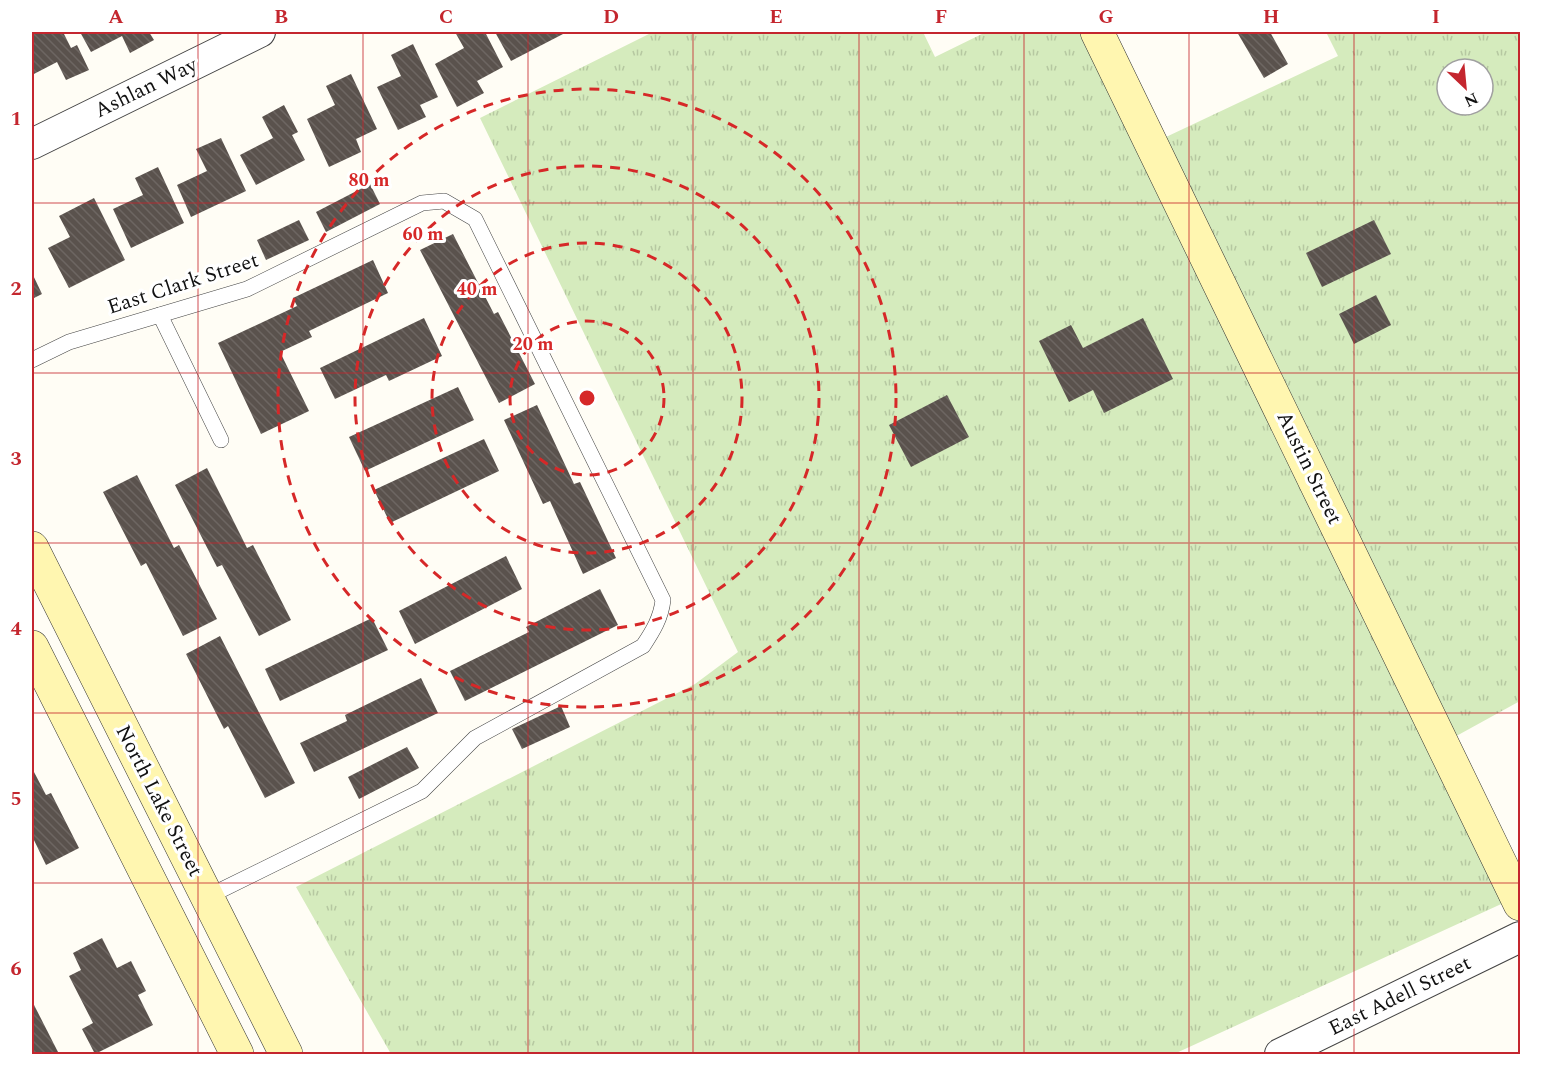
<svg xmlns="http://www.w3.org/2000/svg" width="1552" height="1086" font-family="Spectral,serif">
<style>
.grass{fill:url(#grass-tufts);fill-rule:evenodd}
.building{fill:url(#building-back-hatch)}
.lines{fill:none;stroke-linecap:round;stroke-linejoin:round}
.lane-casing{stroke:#444;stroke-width:16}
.street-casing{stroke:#444;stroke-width:32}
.secondary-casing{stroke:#333;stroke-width:34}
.lane{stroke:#fff;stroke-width:15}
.street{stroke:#fff;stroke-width:30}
.secondary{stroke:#fff6b0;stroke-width:33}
.grid{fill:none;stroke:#c4262e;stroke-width:1.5;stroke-opacity:0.55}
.ring{fill:none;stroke:#d62828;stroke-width:3;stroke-dasharray:10 8}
.labels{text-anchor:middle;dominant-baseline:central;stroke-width:6;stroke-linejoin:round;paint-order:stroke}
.street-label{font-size:21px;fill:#111;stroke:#fff}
.centre{fill:#d62828;stroke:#fff;stroke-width:3}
.ring-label{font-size:18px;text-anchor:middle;font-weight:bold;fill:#d62828;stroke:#fff;stroke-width:6;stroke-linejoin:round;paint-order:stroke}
.neatline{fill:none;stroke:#c4262e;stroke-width:2}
.grid-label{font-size:20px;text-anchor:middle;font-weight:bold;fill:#c4262e}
</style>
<defs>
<pattern id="grass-tufts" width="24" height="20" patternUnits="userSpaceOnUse" patternTransform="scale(1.5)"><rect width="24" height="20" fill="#d5ebbd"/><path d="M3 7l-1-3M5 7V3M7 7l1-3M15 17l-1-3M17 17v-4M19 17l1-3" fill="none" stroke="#b6c8a1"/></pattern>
<pattern id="building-back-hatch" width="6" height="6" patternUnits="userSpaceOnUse" patternTransform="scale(1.5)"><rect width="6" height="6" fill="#5a524d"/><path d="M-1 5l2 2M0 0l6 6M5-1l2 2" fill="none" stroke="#6d6662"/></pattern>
</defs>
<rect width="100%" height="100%" fill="#fffdf5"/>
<!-- grass -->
<path class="grass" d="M 653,32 L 923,32 L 935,57 L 986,32 L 1114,32 L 1166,137 L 1338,56 L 1326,32 L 1520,32 L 1520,701 L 1440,745 L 1510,900 L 1174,1054 L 391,1054 L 296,887 L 695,684 L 738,652 L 480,118 ZM 1447,69 L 1483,69 L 1483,105 L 1447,105 Z"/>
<!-- building -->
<g class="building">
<path d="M 32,32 L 63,32 L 71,48 L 77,45 L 89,70 L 66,80 L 57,62 L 32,75 Z"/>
<path d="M 80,32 L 149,32 L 154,40 L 130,53 L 122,36 L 91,52 Z"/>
<path d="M 455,32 L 485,32 L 503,67 L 477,81 L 484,93 L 457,107 L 435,64 L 464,48 Z"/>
<path d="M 495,32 L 562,32 L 563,34 L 511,61 Z"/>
<path d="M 1237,32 L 1270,32 L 1288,64 L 1264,78 Z"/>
<path d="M 413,44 L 438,97 L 420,105 L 426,117 L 398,130 L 377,87 L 401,76 L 391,55 Z"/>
<path d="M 351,74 L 377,129 L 356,139 L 361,152 L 329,167 L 307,119 L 335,105 L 326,86 Z"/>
<path d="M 284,105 L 298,132 L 292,135 L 305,160 L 256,185 L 240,155 L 273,138 L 262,117 Z"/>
<path d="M 221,138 L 246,191 L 191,217 L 177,185 L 207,171 L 196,149 Z"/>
<path d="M 158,167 L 184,223 L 131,248 L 113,209 L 143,195 L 135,178 Z"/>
<path d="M 370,184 L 380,204 L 326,232 L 316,212 Z"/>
<path d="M 94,198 L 125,260 L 69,288 L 48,248 L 70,237 L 59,216 Z"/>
<path d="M 299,220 L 309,240 L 266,260 L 257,240 Z"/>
<path d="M 1374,220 L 1391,254 L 1322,287 L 1306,253 Z"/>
<path d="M 453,234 L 494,314 L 498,312 L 535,384 L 499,403 L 420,250 Z"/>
<path d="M 373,260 L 388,293 L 309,331 L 312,337 L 280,352 L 309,411 L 261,434 L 218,343 L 297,306 L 293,298 Z"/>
<path d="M 32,273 L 42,294 L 32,299 Z"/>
<path d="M 1376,295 L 1391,325 L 1354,344 L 1339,314 Z"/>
<path d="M 424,318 L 442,356 L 389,381 L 386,375 L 335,399 L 320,368 Z"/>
<path d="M 1143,318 L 1173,379 L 1104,413 L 1093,390 L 1069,402 L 1039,341 L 1071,325 L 1083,348 Z"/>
<path d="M 458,387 L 474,420 L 365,471 L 349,437 Z"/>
<path d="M 947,395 L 969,437 L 911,467 L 889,425 Z"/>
<path d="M 537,405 L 574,484 L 580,482 L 616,558 L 583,574 L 550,501 L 543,504 L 504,420 Z"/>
<path d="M 484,439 L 499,471 L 390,523 L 374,490 Z"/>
<path d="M 207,468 L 247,548 L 253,545 L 291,620 L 259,636 L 222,565 L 217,567 L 175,485 Z"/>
<path d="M 137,475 L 174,548 L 179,545 L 217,619 L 183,636 L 146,563 L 141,566 L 103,492 Z"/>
<path d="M 506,556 L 522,589 L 415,644 L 399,611 Z"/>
<path d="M 600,589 L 618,625 L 465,701 L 450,671 L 529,632 L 526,627 Z"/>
<path d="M 372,618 L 388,650 L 280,701 L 265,669 Z"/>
<path d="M 220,636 L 295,783 L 265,798 L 228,726 L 224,729 L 186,654 Z"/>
<path d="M 421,678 L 438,713 L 314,772 L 300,743 L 347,721 L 345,715 Z"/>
<path d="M 561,706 L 570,727 L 522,749 L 512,729 Z"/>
<path d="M 407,747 L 419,768 L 359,799 L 348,777 Z"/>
<path d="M 34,772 L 46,795 L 51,793 L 79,848 L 46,865 L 32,836 L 32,773 Z"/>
<path d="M 102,938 L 117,968 L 131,961 L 146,991 L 138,995 L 153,1025 L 95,1054 L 82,1029 L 93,1023 L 69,976 L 81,970 L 73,953 Z"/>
<path d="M 32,1001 L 59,1054 L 32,1054 Z"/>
</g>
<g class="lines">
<!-- lane casing -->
<g class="lane-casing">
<g id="lane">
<path d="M 160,315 L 221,440"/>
<path d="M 32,360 L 69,342 L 247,289 L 422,203 L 444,201 L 475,219 L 663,600 C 661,618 653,631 643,646 L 475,738 L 422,791 L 207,897"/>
</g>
</g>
<!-- street casing -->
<g class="street-casing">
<g id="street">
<path d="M 32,144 L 260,32"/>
<path d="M 1280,1054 L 1520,937"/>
</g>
</g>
<!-- secondary casing -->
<g class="secondary-casing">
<g id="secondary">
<path d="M 1097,32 L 1520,904"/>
<path d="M 32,548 L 286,1054"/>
<path d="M 32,647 L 237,1054"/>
</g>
</g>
<!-- lane -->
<use href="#lane" class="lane"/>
<!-- street -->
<use href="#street" class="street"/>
<!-- secondary -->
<use href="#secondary" class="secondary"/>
</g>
<!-- grid -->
<path class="grid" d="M 198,32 L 198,1054M 363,32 L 363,1054M 528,32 L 528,1054M 693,32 L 693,1054M 859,32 L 859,1054M 1024,32 L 1024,1054M 1189,32 L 1189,1054M 1354,32 L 1354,1054M 32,203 L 1520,203M 32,373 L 1520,373M 32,543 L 1520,543M 32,713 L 1520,713M 32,883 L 1520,883"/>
<!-- distance rings -->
<g class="ring">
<circle cx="587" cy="398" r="77"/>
<circle cx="587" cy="398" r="155"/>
<circle cx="587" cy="398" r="232"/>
<circle cx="587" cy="398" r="309"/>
</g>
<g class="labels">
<!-- street labels -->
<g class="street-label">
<text transform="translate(146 88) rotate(-26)">Ashlan Way</text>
<text transform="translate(183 284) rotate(-18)">East Clark Street</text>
<text transform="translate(1309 468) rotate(64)">Austin Street</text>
<text transform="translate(159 801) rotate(63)">North Lake Street</text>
<text transform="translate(1400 996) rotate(-26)">East Adell Street</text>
</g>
</g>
<circle cx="587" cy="398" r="9" class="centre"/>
<g class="ring-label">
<text x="369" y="186">80 m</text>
<text x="423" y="240">60 m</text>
<text x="477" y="295">40 m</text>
<text x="533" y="350">20 m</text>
</g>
<!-- border -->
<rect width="1552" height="1086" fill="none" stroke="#ffffff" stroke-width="66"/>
<!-- north arrow -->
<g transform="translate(1465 87) rotate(154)"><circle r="28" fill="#ffffff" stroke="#a0a0a0" stroke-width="1.5"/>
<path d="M0-4.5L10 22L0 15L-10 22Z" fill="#c4262e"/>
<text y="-9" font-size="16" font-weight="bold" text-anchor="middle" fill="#111111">N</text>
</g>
<rect x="33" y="33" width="1486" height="1020" class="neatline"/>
<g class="grid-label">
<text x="116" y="23">A</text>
<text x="281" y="23">B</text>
<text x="446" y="23">C</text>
<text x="611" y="23">D</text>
<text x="776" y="23">E</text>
<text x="941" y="23">F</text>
<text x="1106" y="23">G</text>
<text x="1271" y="23">H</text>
<text x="1436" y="23">I</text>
<text x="16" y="125">1</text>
<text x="16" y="295">2</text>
<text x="16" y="465">3</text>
<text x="16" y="635">4</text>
<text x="16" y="805">5</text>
<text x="16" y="975">6</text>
</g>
</svg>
